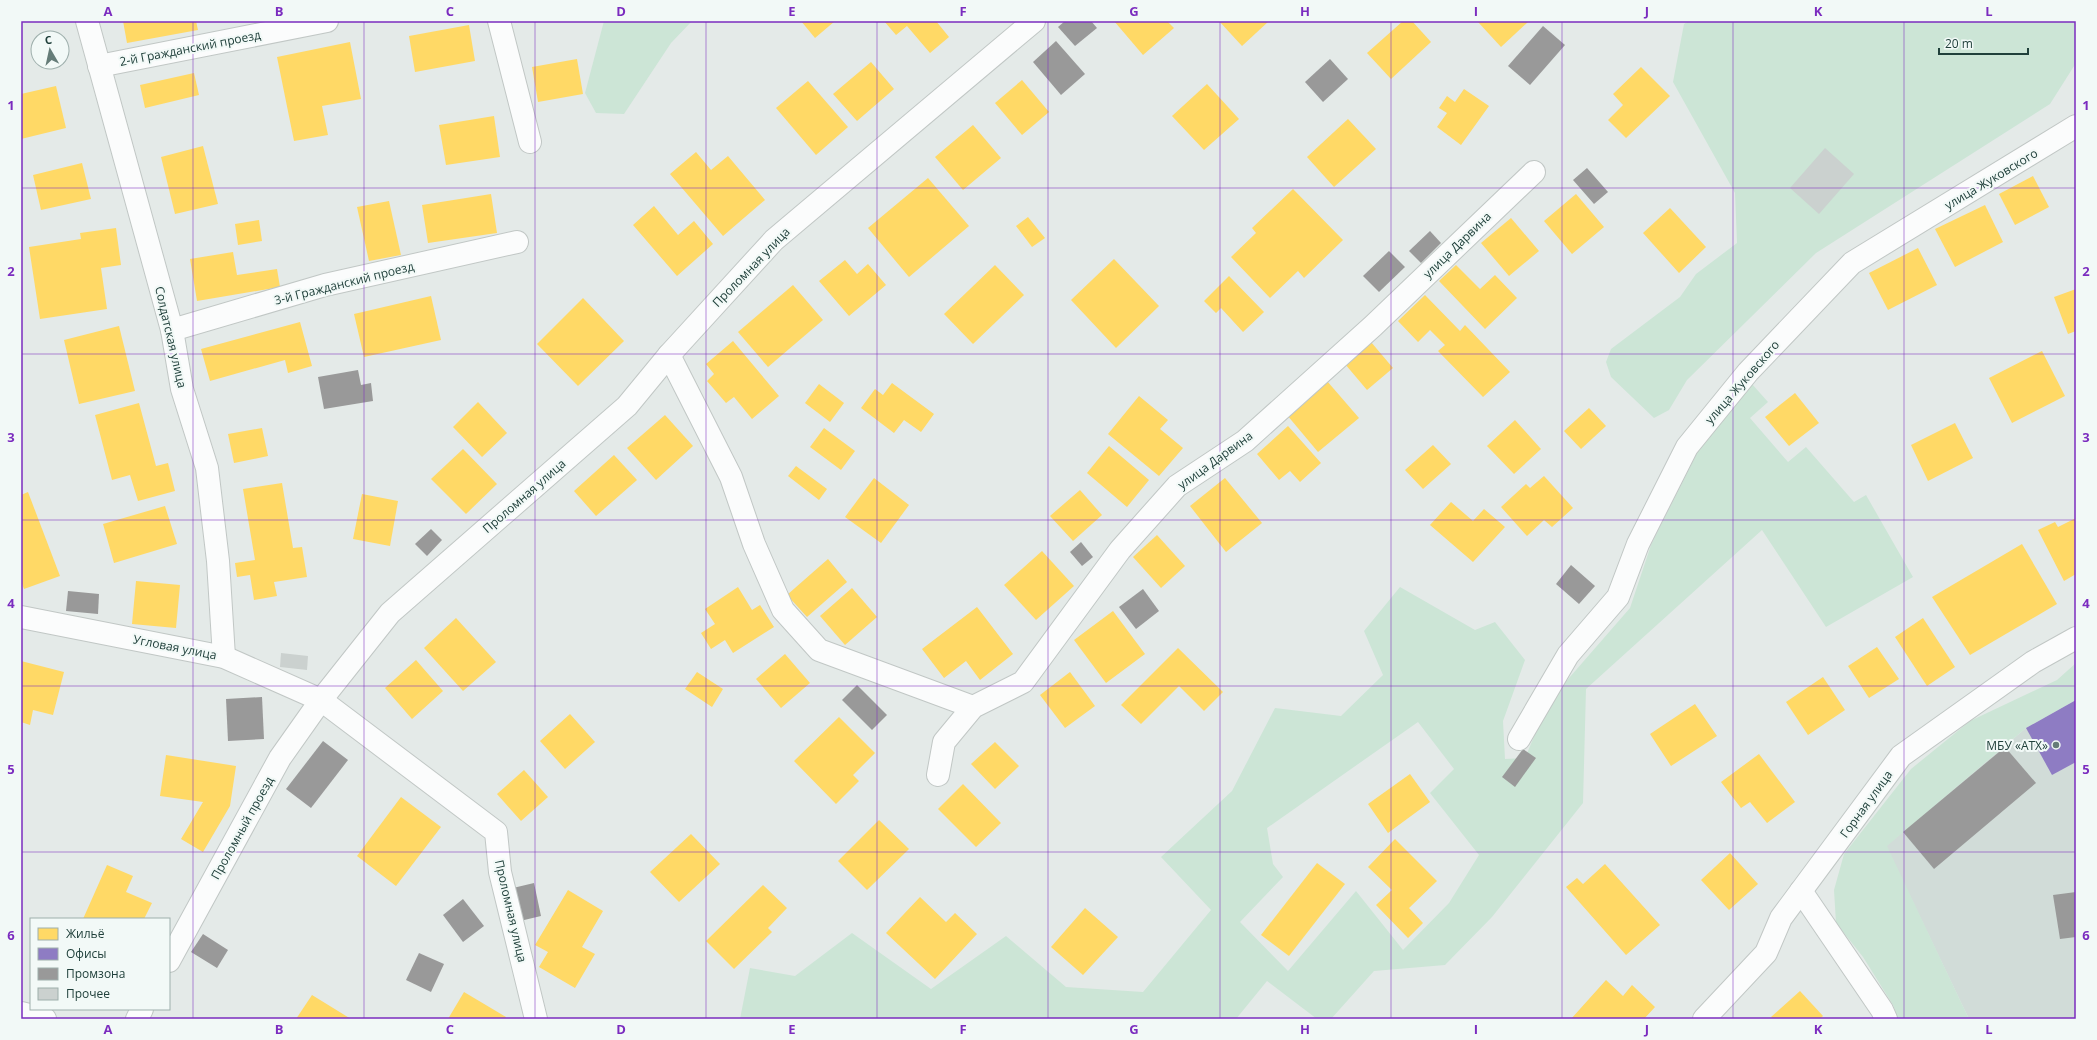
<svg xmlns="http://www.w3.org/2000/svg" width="2097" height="1040" font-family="'Open Sans',sans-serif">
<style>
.built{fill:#d1dcd8}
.green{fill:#cce5d6;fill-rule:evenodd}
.homes{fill:#ffd966}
.offices{fill:#8e7cc3}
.industry{fill:#999}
.building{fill:#cbd1cf}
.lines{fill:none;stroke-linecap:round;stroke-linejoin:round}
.street-casing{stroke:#c1c7c5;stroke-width:24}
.street{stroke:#fbfcfc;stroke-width:22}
.grid{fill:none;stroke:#7b2cbf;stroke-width:1;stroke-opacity:0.55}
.poi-dot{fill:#657c78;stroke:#f2f9f7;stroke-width:1.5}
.labels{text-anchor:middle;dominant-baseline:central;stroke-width:4;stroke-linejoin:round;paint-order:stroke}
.street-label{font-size:12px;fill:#20403b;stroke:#f2f9f7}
.poi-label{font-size:12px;fill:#20403b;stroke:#f2f9f7;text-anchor:end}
.neatline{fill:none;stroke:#7b2cbf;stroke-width:1.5}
.grid-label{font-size:13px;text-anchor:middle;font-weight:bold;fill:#7b2cbf}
</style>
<rect width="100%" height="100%" fill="#e4eae8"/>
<!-- built -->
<path class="built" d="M 2076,700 L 2076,1019 L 1969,1019 L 1886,846 L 2026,728 Z"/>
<!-- green -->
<g class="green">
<path d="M 604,21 L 692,21 L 671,43 L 624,114 L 596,113 L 585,93 Z"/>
<path d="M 1689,21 L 2076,21 L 2076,63 L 2050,104 L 1816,253 L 1687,380 L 1669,410 L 1654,418 L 1611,377 L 1606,362 L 1611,349 L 1680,297 L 1696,274 L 1737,243 L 1735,193 L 1673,82 L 1684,24 Z"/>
<path d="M 1752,384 L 1768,402 L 1750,418 L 1788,462 L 1806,447 L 1854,502 L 1866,495 L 1913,577 L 1826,627 L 1762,530 L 1586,689 L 1583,803 L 1492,917 L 1445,965 L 1374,971 L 1331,1019 L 1317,1019 L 1267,981 L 1236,1019 L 740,1019 L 750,968 L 795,976 L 852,933 L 931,989 L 1006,936 L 1066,987 L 1143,992 L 1211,910 L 1161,857 L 1232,791 L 1275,708 L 1341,716 L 1383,675 L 1364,631 L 1400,587 L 1475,630 L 1495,622 L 1525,660 L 1503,721 L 1505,759 L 1525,758 L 1549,701 L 1630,608 L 1651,545 L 1698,451 ZM 1418,722 L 1454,769 L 1430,793 L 1479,855 L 1449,903 L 1403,950 L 1356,891 L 1288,971 L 1240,922 L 1283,877 L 1273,864 L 1267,828 Z"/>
<path d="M 2076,663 L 2076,700 L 2026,728 L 1887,846 L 1969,1019 L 1898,1019 L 1893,1005 L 1863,957 L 1836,923 L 1834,890 L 1844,854 L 1911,769 L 1970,721 L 2057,680 Z"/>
</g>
<!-- homes -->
<g class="homes">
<path d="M 123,21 L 196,21 L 198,30 L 127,43 Z"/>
<path d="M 801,21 L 835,21 L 815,38 Z"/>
<path d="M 884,21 L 936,21 L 949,37 L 930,53 L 907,26 L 896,35 Z"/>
<path d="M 1114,21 L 1167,21 L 1174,28 L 1143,55 Z"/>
<path d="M 1219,21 L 1269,21 L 1242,46 Z"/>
<path d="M 1403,21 L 1412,21 L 1431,42 L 1391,79 L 1367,53 Z"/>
<path d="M 1479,21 L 1529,21 L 1501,47 L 1478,22 Z"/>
<path d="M 469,25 L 475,61 L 415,72 L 409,36 Z"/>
<path d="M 350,42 L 361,99 L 322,106 L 328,135 L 294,141 L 277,57 Z"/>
<path d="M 577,59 L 583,94 L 538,102 L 532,67 Z"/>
<path d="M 871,62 L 894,89 L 857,121 L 833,94 Z"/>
<path d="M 1641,67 L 1670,96 L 1626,138 L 1608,120 L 1623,105 L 1613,94 Z"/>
<path d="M 194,73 L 199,95 L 145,108 L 140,85 Z"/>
<path d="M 1022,80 L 1049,112 L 1022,135 L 995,103 Z"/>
<path d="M 808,81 L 848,127 L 816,155 L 776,108 Z"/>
<path d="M 1207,84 L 1239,119 L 1204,150 L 1172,116 Z"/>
<path d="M 56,86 L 66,128 L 21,139 L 21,94 Z"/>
<path d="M 1464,89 L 1489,106 L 1461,145 L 1437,127 L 1447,113 L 1439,108 L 1447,96 L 1455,102 Z"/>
<path d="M 494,116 L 500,157 L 446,165 L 439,125 Z"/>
<path d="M 1348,119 L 1376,149 L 1334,187 L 1307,157 Z"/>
<path d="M 973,125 L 1001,158 L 963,190 L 935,157 Z"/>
<path d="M 203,146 L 218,204 L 175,214 L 161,157 Z"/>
<path d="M 696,152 L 711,170 L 728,156 L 765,200 L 723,236 L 670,174 Z"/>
<path d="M 82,163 L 91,199 L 41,210 L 33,175 Z"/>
<path d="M 2033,176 L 2049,207 L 2015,225 L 1999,194 Z"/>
<path d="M 928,178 L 969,226 L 909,277 L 868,228 Z"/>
<path d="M 1293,189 L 1343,240 L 1304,278 L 1298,271 L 1270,298 L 1231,257 L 1256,233 L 1252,228 Z"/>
<path d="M 491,194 L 497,233 L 428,243 L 422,205 Z"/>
<path d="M 1576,194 L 1604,227 L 1572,254 L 1544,221 Z"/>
<path d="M 389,201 L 401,255 L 369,261 L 357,207 Z"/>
<path d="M 1985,205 L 2003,242 L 1955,267 L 1935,229 Z"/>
<path d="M 654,206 L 678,235 L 694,221 L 713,244 L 677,276 L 633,225 Z"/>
<path d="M 1670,208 L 1706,247 L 1679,273 L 1643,233 Z"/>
<path d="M 1028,217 L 1045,238 L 1032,247 L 1016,226 Z"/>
<path d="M 1511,218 L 1539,251 L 1509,276 L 1481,243 Z"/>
<path d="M 259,220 L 262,241 L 238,245 L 235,224 Z"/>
<path d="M 116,228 L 121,265 L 101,268 L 107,309 L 40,319 L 29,247 L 81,239 L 80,233 Z"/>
<path d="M 1918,248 L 1937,285 L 1888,310 L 1869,273 Z"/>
<path d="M 233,252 L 237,275 L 277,269 L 280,287 L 197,301 L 190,259 Z"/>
<path d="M 1114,259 L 1159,306 L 1116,348 L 1071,300 Z"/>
<path d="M 845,260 L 857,274 L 868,264 L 886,285 L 849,316 L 819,281 Z"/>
<path d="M 995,265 L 1024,295 L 973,344 L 944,314 Z"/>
<path d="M 1456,265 L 1480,289 L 1495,275 L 1517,298 L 1485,329 L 1439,281 Z"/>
<path d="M 1229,276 L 1264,312 L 1243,332 L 1221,308 L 1216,313 L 1204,301 Z"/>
<path d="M 793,285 L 823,320 L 768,367 L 738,332 Z"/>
<path d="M 2076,289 L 2076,331 L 2068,334 L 2054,297 Z"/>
<path d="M 1425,295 L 1460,331 L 1465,325 L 1510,372 L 1483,397 L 1438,351 L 1445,345 L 1430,330 L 1418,342 L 1398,321 Z"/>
<path d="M 431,296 L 441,340 L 364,357 L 354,314 Z"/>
<path d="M 583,298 L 624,341 L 578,386 L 537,344 Z"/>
<path d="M 300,322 L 312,366 L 288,373 L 285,360 L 210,381 L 201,349 Z"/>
<path d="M 119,326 L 135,391 L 79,404 L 64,340 Z"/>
<path d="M 733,341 L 779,396 L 752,419 L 734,397 L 726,403 L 707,381 L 714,374 L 706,364 Z"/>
<path d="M 1371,342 L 1393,368 L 1367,390 L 1345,364 Z"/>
<path d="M 2042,351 L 2065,396 L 2012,423 L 1989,378 Z"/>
<path d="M 1327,381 L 1359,418 L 1318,452 L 1287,415 Z"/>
<path d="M 892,383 L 934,414 L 921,432 L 904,420 L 894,433 L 861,408 L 875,389 L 883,395 Z"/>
<path d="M 819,384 L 844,403 L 830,422 L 805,403 Z"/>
<path d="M 1795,393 L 1819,423 L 1789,446 L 1765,417 Z"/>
<path d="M 1139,396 L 1168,420 L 1160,429 L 1183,448 L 1159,476 L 1108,434 Z"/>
<path d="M 478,402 L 507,433 L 482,457 L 453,427 Z"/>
<path d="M 139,403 L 156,466 L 168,463 L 175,491 L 138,501 L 130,475 L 112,480 L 95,415 Z"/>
<path d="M 1589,408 L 1606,426 L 1581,449 L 1564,431 Z"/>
<path d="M 665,415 L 693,446 L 656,480 L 627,448 Z"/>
<path d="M 1515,420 L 1541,449 L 1514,474 L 1487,446 Z"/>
<path d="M 1955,423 L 1973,458 L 1928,481 L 1911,445 Z"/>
<path d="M 1288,426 L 1321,463 L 1300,482 L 1290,471 L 1279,480 L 1257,454 Z"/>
<path d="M 262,428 L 268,456 L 234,463 L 228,434 Z"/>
<path d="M 824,428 L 855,451 L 841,470 L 810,447 Z"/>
<path d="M 1433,445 L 1451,464 L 1423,489 L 1405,470 Z"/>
<path d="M 1109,446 L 1149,480 L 1127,507 L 1087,473 Z"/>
<path d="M 463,449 L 497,484 L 466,514 L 431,479 Z"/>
<path d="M 614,455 L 637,480 L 596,516 L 574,491 Z"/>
<path d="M 796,466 L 827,489 L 819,500 L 788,476 Z"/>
<path d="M 1544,476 L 1573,508 L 1552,527 L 1544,520 L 1527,536 L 1501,507 L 1526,484 L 1530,488 Z"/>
<path d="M 874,478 L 909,505 L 881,543 L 845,517 Z"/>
<path d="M 1225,478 L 1262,523 L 1226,552 L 1190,506 Z"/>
<path d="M 282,483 L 293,548 L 302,547 L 307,577 L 274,582 L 277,596 L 254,600 L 250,575 L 237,577 L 235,563 L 255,560 L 243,489 Z"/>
<path d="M 1080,490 L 1102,515 L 1073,541 L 1050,516 Z"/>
<path d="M 28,492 L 60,576 L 24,589 L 21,581 L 21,495 Z"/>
<path d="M 362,494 L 398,501 L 390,546 L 353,539 Z"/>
<path d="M 1451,502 L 1473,521 L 1484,509 L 1505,527 L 1473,562 L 1430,525 Z"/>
<path d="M 165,506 L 177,544 L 114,563 L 103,524 Z"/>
<path d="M 2076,518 L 2076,574 L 2064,581 L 2038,530 L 2055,522 L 2058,527 Z"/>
<path d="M 1157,535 L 1185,566 L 1161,588 L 1133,557 Z"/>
<path d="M 2022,544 L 2057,604 L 1970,655 L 1932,597 Z"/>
<path d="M 1042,551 L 1074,586 L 1036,620 L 1004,585 Z"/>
<path d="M 828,559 L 847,582 L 807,617 L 787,595 Z"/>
<path d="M 136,581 L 180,585 L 176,628 L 132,624 Z"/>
<path d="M 738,587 L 752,610 L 760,605 L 774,627 L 733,653 L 725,640 L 711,649 L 701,633 L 715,624 L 705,609 Z"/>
<path d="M 852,588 L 877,617 L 845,645 L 820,616 Z"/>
<path d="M 977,607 L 1013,654 L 980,680 L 966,661 L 944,678 L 922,649 Z"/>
<path d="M 1113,611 L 1145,654 L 1106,683 L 1074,640 Z"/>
<path d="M 456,618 L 496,662 L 463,691 L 424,648 Z"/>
<path d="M 1923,618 L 1955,667 L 1927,686 L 1895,637 Z"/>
<path d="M 1877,647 L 1899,679 L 1869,698 L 1848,666 Z"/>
<path d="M 1178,648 L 1223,692 L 1204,711 L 1179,686 L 1141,724 L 1121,705 Z"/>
<path d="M 785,654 L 810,683 L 781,708 L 756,679 Z"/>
<path d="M 416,660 L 443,691 L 412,719 L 385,688 Z"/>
<path d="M 21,661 L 64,672 L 53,715 L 33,710 L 30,725 L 21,722 Z"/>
<path d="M 697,672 L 723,689 L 712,707 L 685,689 Z"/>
<path d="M 1070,672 L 1095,706 L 1065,728 L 1040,695 Z"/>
<path d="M 1823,677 L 1845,710 L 1808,735 L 1786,702 Z"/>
<path d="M 1695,704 L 1717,736 L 1671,766 L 1650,734 Z"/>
<path d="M 570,714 L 595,742 L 565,769 L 540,741 Z"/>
<path d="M 839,717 L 875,753 L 853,775 L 859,781 L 836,804 L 794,761 Z"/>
<path d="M 995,742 L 1019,766 L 995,789 L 971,764 Z"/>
<path d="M 1759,754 L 1795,802 L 1767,823 L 1750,802 L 1741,808 L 1721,782 Z"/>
<path d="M 166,755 L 236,766 L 230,806 L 203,852 L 181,839 L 203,802 L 160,796 Z"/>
<path d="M 524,770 L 548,797 L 521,821 L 497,794 Z"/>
<path d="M 1410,774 L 1430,802 L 1388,833 L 1368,804 Z"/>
<path d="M 963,784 L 1001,823 L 976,847 L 938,809 Z"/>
<path d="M 401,797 L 441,827 L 396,886 L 357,856 Z"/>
<path d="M 879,820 L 909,849 L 867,890 L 838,861 Z"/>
<path d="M 691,834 L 720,864 L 679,902 L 650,872 Z"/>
<path d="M 1395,839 L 1437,881 L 1409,908 L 1423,923 L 1408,938 L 1376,905 L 1392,890 L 1368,867 Z"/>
<path d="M 1730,853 L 1758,884 L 1729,910 L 1701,880 Z"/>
<path d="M 1317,863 L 1345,884 L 1289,956 L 1261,935 Z"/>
<path d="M 1605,864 L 1660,925 L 1626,955 L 1566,887 L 1577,878 L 1583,884 Z"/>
<path d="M 107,865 L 133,876 L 126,892 L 152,903 L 144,919 L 83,919 Z"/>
<path d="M 763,885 L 787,908 L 768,928 L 772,932 L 734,969 L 706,941 Z"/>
<path d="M 568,890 L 603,911 L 582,947 L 595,954 L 575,988 L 539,967 L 548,952 L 535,945 Z"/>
<path d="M 920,897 L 946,922 L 955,913 L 977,934 L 935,979 L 886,933 Z"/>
<path d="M 1085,908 L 1118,937 L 1083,975 L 1051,947 Z"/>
<path d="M 1606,980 L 1623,996 L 1632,985 L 1655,1007 L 1644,1019 L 1571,1019 Z"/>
<path d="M 1800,991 L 1823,1016 L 1820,1019 L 1773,1019 L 1771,1017 Z"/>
<path d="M 464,992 L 506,1017 L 505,1019 L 448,1019 Z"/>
<path d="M 312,995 L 351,1019 L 296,1019 Z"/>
</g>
<!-- offices -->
<path class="offices" d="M 2076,700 L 2076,762 L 2052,775 L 2026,728 Z"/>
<!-- industry -->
<g class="industry">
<path d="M 1065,21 L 1091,21 L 1097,28 L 1075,46 L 1058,27 Z"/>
<path d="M 1543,26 L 1565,45 L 1530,85 L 1508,66 Z"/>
<path d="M 1056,41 L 1085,74 L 1061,95 L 1033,62 Z"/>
<path d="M 1330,59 L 1348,79 L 1323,102 L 1305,82 Z"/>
<path d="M 1587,168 L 1608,192 L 1594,204 L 1573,180 Z"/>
<path d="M 1430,231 L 1441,243 L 1421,263 L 1409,251 Z"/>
<path d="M 1389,251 L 1405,267 L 1379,292 L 1363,276 Z"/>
<path d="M 358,370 L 361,385 L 371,383 L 373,401 L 324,409 L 318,377 Z"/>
<path d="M 431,529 L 442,540 L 427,556 L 415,544 Z"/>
<path d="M 1081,542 L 1093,557 L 1082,566 L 1070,552 Z"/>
<path d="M 1571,565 L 1595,586 L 1579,604 L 1556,584 Z"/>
<path d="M 1143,589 L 1159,611 L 1136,629 L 1119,607 Z"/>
<path d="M 68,591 L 99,594 L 98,614 L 66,611 Z"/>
<path d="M 857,685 L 887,715 L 872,730 L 842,700 Z"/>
<path d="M 262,697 L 264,739 L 228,741 L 226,699 Z"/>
<path d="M 323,741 L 348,760 L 311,808 L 286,789 Z"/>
<path d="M 2005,747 L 2036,783 L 1934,869 L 1903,832 Z"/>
<path d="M 1523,749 L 1536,758 L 1515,787 L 1502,777 Z"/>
<path d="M 534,883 L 541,916 L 520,921 L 513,888 Z"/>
<path d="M 2076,892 L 2076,937 L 2060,939 L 2053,895 Z"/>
<path d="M 463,899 L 484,926 L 463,942 L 443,915 Z"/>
<path d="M 203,934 L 228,950 L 217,968 L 191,952 Z"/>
<path d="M 419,953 L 444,964 L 431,992 L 406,980 Z"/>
</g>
<!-- building -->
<g class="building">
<path d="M 1825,148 L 1854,174 L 1819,214 L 1790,188 Z"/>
<path d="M 281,653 L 308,656 L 307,670 L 280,667 Z"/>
</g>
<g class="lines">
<!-- street casing -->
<g class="street-casing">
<g id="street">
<path d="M 87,21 L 172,330 L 182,389 L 207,468 L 218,561 L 224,657"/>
<path d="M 499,21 L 530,142"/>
<path d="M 99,66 L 327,21"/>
<path d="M 172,330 L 325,285 L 517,242"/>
<path d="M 669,355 L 731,477 L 754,544 L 783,610 L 819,650 L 973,707"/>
<path d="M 21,617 L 224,657 L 321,700 L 496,832 L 500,872 L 536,1019"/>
<path d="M 1519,739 L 1568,655 L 1618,597 L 1638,544 L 1687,447 L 1748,372 L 1852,263 L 2076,126"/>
<path d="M 938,775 L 944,742 L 973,707 L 1023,682 L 1120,550 L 1177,486 L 1245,441 L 1373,326 L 1534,172"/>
<path d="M 1801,891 L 1882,1010 L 1886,1019"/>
<path d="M 169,961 L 280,758 L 321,700 L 390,613 L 627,406 L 669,355 L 774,240 L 1034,21"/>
<path d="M 21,1013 L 45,1019"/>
<path d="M 137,1019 L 142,1009"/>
<path d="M 1704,1019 L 1766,953 L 1781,918 L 1901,756 L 2033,662 L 2076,638"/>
</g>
</g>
<!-- street -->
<use href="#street" class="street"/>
</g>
<!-- grid -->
<path class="grid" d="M 193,21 L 193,1019M 364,21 L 364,1019M 535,21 L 535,1019M 706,21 L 706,1019M 877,21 L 877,1019M 1048,21 L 1048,1019M 1220,21 L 1220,1019M 1391,21 L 1391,1019M 1562,21 L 1562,1019M 1733,21 L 1733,1019M 1904,21 L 1904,1019M 21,188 L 2076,188M 21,354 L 2076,354M 21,520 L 2076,520M 21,686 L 2076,686M 21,852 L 2076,852"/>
<!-- markers -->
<circle class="poi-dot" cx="2056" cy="745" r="4"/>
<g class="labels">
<!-- street labels -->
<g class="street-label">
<text transform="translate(190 48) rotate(-11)">2-й Гражданский проезд</text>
<text transform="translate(1991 179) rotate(-31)">улица Жуковского</text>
<text transform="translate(1457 245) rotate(-44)">улица Дарвина</text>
<text transform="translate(751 267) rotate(-46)">Проломная улица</text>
<text transform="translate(344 283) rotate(-14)">3-й Гражданский проезд</text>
<text transform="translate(171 337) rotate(77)">Солдатская улица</text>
<text transform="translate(1742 382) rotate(-49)">улица Жуковского</text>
<text transform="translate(1215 460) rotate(-36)">улица Дарвина</text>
<text transform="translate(524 496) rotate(-41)">Проломная улица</text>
<text transform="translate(175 647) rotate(11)">Угловая улица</text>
<text transform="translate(1866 804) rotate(-54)">Горная улица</text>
<text transform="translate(242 828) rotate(-61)">Проломный проезд</text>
<text transform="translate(511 911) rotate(77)">Проломная улица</text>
</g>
<!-- poi labels -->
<g class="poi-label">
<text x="2048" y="745">МБУ «АТХ»</text>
</g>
</g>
<!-- border -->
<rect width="2097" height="1040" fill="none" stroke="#f2f9f7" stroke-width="44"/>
<!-- legend -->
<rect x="30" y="918" width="140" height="92" fill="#f2f9f7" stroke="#9eafac"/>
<rect x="38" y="928" width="20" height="12" fill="#ffd966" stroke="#9eafac"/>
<text x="66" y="938" font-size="12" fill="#20403b">Жильё</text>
<rect x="38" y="948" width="20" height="12" fill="#8e7cc3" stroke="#9eafac"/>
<text x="66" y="958" font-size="12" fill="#20403b">Офисы</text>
<rect x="38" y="968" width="20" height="12" fill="#999999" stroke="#9eafac"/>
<text x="66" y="978" font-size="12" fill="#20403b">Промзона</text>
<rect x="38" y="988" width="20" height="12" fill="#cbd1cf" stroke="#9eafac"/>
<text x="66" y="998" font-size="12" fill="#20403b">Прочее</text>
<!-- north arrow -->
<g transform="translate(50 50) rotate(351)"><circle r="19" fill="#f2f9f7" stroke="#9eafac"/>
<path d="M0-3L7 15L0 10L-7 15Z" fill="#657c78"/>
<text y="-6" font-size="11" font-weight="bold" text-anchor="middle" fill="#20403b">С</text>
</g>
<!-- scale -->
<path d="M1939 48v6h89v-6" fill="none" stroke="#20403b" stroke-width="2"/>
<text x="1945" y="48" font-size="12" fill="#20403b" stroke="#f2f9f7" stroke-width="3" paint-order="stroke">20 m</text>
<rect x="22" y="22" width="2053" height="996" class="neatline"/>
<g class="grid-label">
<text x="108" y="16">A</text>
<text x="279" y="16">B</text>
<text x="450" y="16">C</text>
<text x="621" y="16">D</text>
<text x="792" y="16">E</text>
<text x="963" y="16">F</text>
<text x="1134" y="16">G</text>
<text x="1305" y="16">H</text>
<text x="1476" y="16">I</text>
<text x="1647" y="16">J</text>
<text x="1818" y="16">K</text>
<text x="1989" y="16">L</text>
<text x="11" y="110">1</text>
<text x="2086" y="110">1</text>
<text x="11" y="276">2</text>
<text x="2086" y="276">2</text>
<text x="11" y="442">3</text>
<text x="2086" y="442">3</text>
<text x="11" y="608">4</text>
<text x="2086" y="608">4</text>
<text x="11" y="774">5</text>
<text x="2086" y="774">5</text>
<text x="11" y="940">6</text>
<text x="2086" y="940">6</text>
<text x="108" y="1034">A</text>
<text x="279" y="1034">B</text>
<text x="450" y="1034">C</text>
<text x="621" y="1034">D</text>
<text x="792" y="1034">E</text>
<text x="963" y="1034">F</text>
<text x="1134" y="1034">G</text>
<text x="1305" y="1034">H</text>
<text x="1476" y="1034">I</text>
<text x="1647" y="1034">J</text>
<text x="1818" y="1034">K</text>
<text x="1989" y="1034">L</text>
</g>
</svg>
